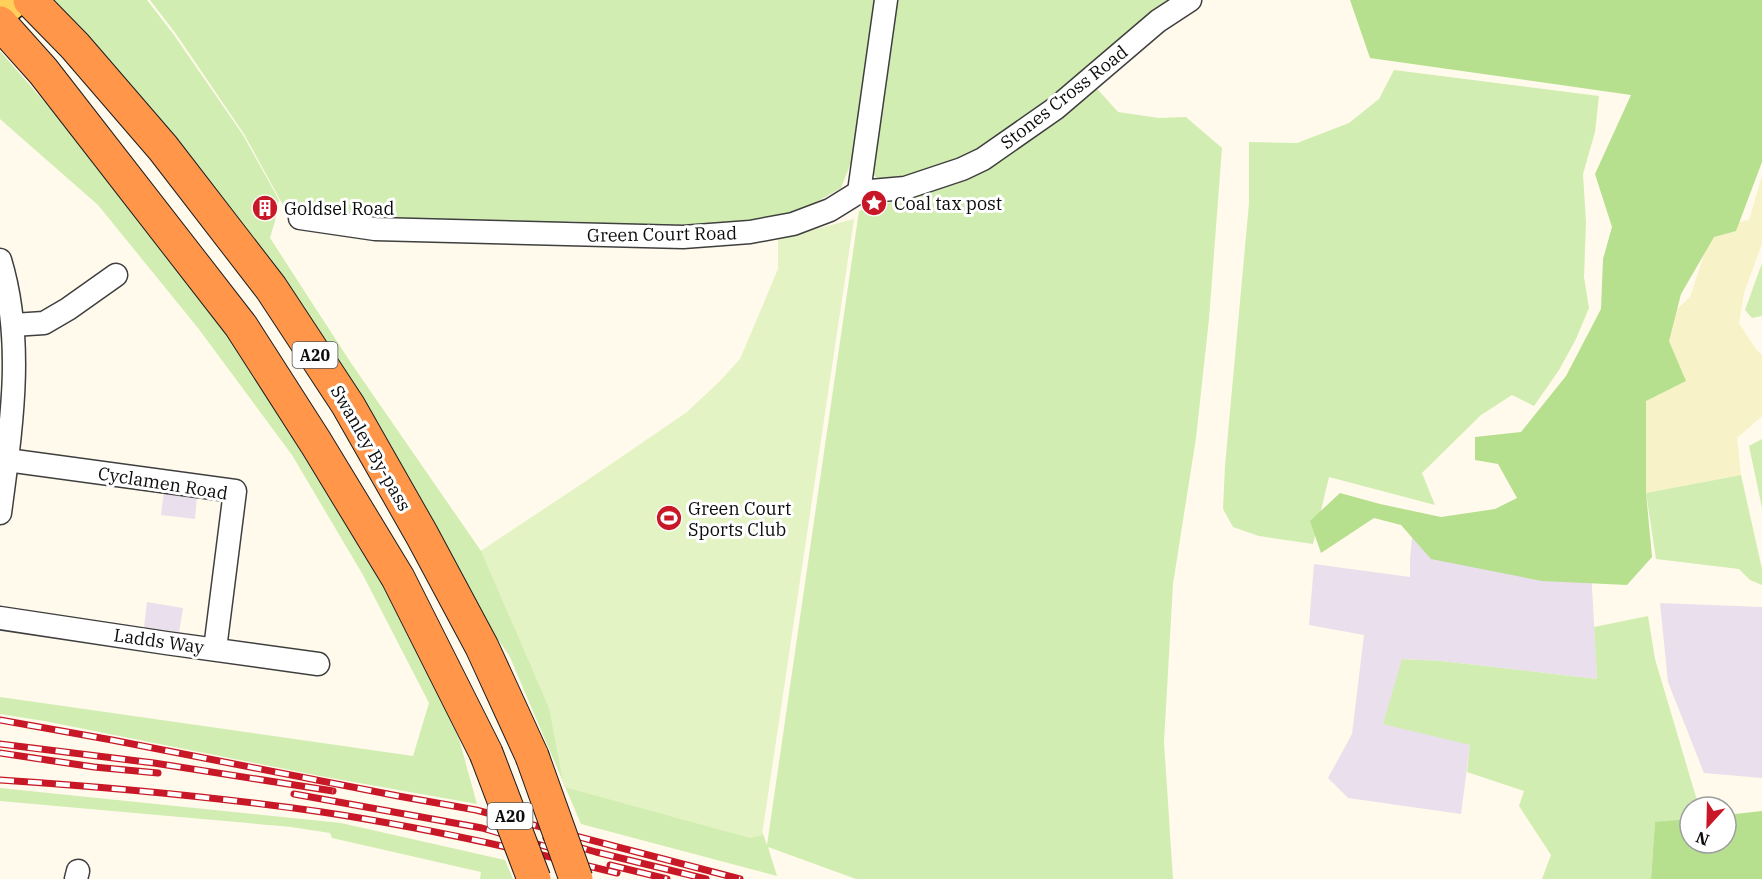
<svg xmlns="http://www.w3.org/2000/svg" width="1762" height="879" font-family="'IBM Plex Serif',serif">
<style>
.industrial{fill:#eadfec}
.farmland{fill:#f8f2c8}
.green{fill:#d2edb1}
.forest{fill:#b6df8e}
.pitch{fill:#e4f3c3}
.lines{fill:none;stroke-linecap:round;stroke-linejoin:round}
.minor-casing{stroke:#3f3f3f;stroke-width:25}
.major-casing{stroke:#1d1d1d;stroke-width:31}
.highway-casing{stroke:#1d1d1d;stroke-width:35}
.minor{stroke:#fff;stroke-width:22}
.major{stroke:#ffd15b;stroke-width:28}
.highway{stroke:#ff9649;stroke-width:33}
.rail-casing{stroke:#c81726;stroke-width:7}
.rail{stroke:#fff;stroke-width:4.5;stroke-dasharray:14;stroke-linecap:butt}
.highway-bridge-casing{stroke:#1d1d1d;stroke-width:35;stroke-linecap:butt}
.highway-bridge{stroke:#ff9649;stroke-width:33}
.labels{text-anchor:middle;dominant-baseline:central;stroke-width:6;stroke-linejoin:round;paint-order:stroke}
.shield{fill:#fff;stroke:#555;stroke-width:1.5}
.shield-label{font-size:16px;font-weight:bold;fill:#0c0c0c}
.street-label{font-size:18px;fill:#0c0c0c;stroke:#fff}
.poi-label{font-size:18px;fill:#0c0c0c;stroke:#fff;text-anchor:start}
</style>
<rect width="100%" height="100%" fill="#fffaeb"/>
<!-- industrial -->
<g class="industrial">
<path d="M 164,491 L 197,495 L 195,519 L 161,515 Z"/>
<path d="M 1413,527 L 1591,569 L 1597,679 L 1441,661 L 1402,659 L 1470,745 L 1461,814 L 1348,798 L 1328,778 L 1352,734 L 1364,635 L 1309,625 L 1314,564 L 1410,577 L 1410,559 Z"/>
<path d="M 147,602 L 183,608 L 179,632 L 144,627 Z"/>
<path d="M 1660,603 L 1762,607 L 1762,778 L 1704,773 L 1668,682 Z"/>
</g>
<!-- farmland -->
<path class="farmland" d="M 1762,176 L 1762,244 L 1744,293 L 1739,323 L 1755,348 L 1762,355 L 1762,416 L 1737,438 L 1741,475 L 1646,493 L 1646,401 L 1686,381 L 1669,341 L 1669,317 L 1690,297 L 1713,227 L 1749,220 Z"/>
<!-- green -->
<g class="green">
<path d="M 35,0 L 147,0 L 174,35 L 243,135 L 279,200 L 275,221 L 270,238 L 351,363 L 481,551 L 689,413 L 747,790 L 767,845 L 859,211 L 909,197 L 1092,83 L 1118,112 L 1159,118 L 1186,117 L 1222,148 L 1209,319 L 1196,438 L 1173,584 L 1164,742 L 1173,879 L 856,879 L 768,847 L 777,876 L 581,824 L 509,655 L 423,534 L 349,405 Z"/>
<path d="M 150,0 L 885,0 L 868,119 L 841,188 L 790,217 L 695,230 L 571,221 L 488,231 L 289,216 L 244,134 L 176,34 Z"/>
<path d="M 888,0 L 1188,0 L 1003,144 L 888,188 L 865,167 Z"/>
<path d="M 0,51 L 144,216 L 232,336 L 385,587 L 429,674 L 459,739 L 477,804 L 320,776 L 44,721 L 0,714 L 0,697 L 413,756 L 429,703 L 363,575 L 292,455 L 198,328 L 98,205 L 0,119 Z"/>
<path d="M 1394,70 L 1599,96 L 1595,132 L 1583,174 L 1586,222 L 1584,277 L 1589,308 L 1576,339 L 1559,370 L 1534,406 L 1512,395 L 1481,415 L 1422,473 L 1435,505 L 1329,477 L 1313,544 L 1259,536 L 1233,527 L 1223,509 L 1225,466 L 1249,203 L 1249,142 L 1297,143 L 1349,123 L 1379,99 Z"/>
<path d="M 1762,263 L 1762,316 L 1752,318 L 1745,310 Z"/>
<path d="M 1762,439 L 1762,508 L 1749,446 Z"/>
<path d="M 1741,475 L 1762,569 L 1762,585 L 1750,580 L 1739,569 L 1656,559 L 1646,493 Z"/>
<path d="M 1648,616 L 1655,659 L 1699,807 L 1690,807 L 1690,819 L 1655,823 L 1651,879 L 1542,879 L 1551,855 L 1519,806 L 1524,791 L 1467,772 L 1470,745 L 1383,724 L 1402,659 L 1441,661 L 1597,679 L 1594,627 Z"/>
<path d="M 0,788 L 341,823 L 505,860 L 513,879 L 480,879 L 481,872 L 332,838 L 330,833 L 291,827 L 0,801 Z"/>
</g>
<!-- forest -->
<g class="forest">
<path d="M 1350,0 L 1762,0 L 1762,162 L 1736,231 L 1714,237 L 1681,294 L 1669,341 L 1686,381 L 1646,401 L 1646,493 L 1652,557 L 1627,585 L 1542,581 L 1431,559 L 1401,525 L 1374,518 L 1321,553 L 1310,521 L 1340,493 L 1380,504 L 1441,517 L 1495,509 L 1517,498 L 1498,464 L 1475,460 L 1475,437 L 1521,432 L 1566,376 L 1601,309 L 1603,259 L 1612,227 L 1595,174 L 1631,95 L 1370,58 Z"/>
<path d="M 1762,811 L 1762,879 L 1651,879 L 1655,822 L 1690,819 L 1690,843 L 1726,843 L 1726,815 Z"/>
</g>
<!-- pitch -->
<path class="pitch" d="M 854,219 L 762,835 L 750,838 L 564,787 L 549,708 L 481,551 L 579,486 L 687,412 L 720,381 L 740,359 L 778,269 L 778,239 Z"/>
<g class="lines">
<!-- minor casing -->
<g class="minor-casing">
<g id="minor">
<path d="M 859,192 L 886,0"/>
<path d="M 300,218 L 375,229 L 683,237 L 750,232 L 793,224 L 830,210 L 859,192 L 905,188 L 962,169 L 983,159 L 1056,108 L 1158,21 L 1190,0"/>
<path d="M 0,260 C 25,342 11,429 0,513"/>
<path d="M 13,325 L 44,323 L 68,309 L 116,275"/>
<path d="M 7,460 L 235,491 L 215,649"/>
<path d="M 0,618 L 166,643 L 318,664"/>
<path d="M 76,879 L 78,871"/>
</g>
</g>
<!-- major casing -->
<g class="major-casing">
<path id="major" d="M 0,15 L 18,0"/>
</g>
<!-- highway casing -->
<g class="highway-casing">
<g id="highway">
<path d="M 30,0 L 75,46 L 163,148 L 271,288 L 348,405 L 422,535 L 482,647 L 532,756"/>
<path d="M 0,23 L 43,71 L 241,326 L 316,443 L 398,578 L 486,753"/>
</g>
</g>
<!-- minor -->
<use href="#minor" class="minor"/>
<!-- major -->
<use href="#major" class="major"/>
<!-- highway -->
<use href="#highway" class="highway"/>
<!-- rail casing -->
<g class="rail-casing">
<g id="rail">
<path d="M 0,720 L 112,740 L 398,796 L 476,810 L 740,879"/>
<path d="M 0,744 L 154,763 L 333,791"/>
<path d="M 0,753 L 94,767 L 158,773"/>
<path d="M 0,780 C 108,787 216,797 322,812 C 422,827 520,849 617,873"/>
<path d="M 294,794 L 482,828 L 558,850"/>
<path d="M 546,838 L 596,852 L 706,879"/>
<path d="M 610,865 L 667,879"/>
</g>
</g>
<!-- rail -->
<use href="#rail" class="rail"/>
<!-- highway-bridge casing -->
<g class="highway-bridge-casing">
<g id="highway-bridge">
<path d="M 486,753 L 534,879"/>
<path d="M 532,756 L 576,879"/>
</g>
</g>
<!-- highway-bridge -->
<use href="#highway-bridge" class="highway-bridge"/>
</g>
<!-- icons -->
<defs>
<g id="sight-disc" transform="scale(1.35)"><circle r="9.5" fill="#c81726" stroke="#fff"/><path d="M0-6L1.8-2.2L6-1.7L2.9 1.2L3.7 5.4L0 3.3L-3.7 5.4L-2.9 1.2L-6-1.7L-1.8-2.2Z" fill="#fff"/></g>
<g id="building-disc" transform="scale(1.35)"><circle r="9.5" fill="#c81726" stroke="#fff"/><path d="M-4-6H4V6H1V3H-1V6H-4ZM-2.5-4.3h1.7v1.8h-1.7ZM.8-4.3h1.7v1.8H.8ZM-2.5-1h1.7V.8h-1.7ZM.8-1h1.7V.8H.8Z" fill="#fff"/></g>
<g id="stadium-disc" transform="scale(1.35)"><circle r="9.5" fill="#c81726" stroke="#fff"/><path d="M0-5a6.5 5 0 1 0 0 10a6.5 5 0 1 0 0-10ZM-3.5-1.8h7v3.6h-7Z" fill="#fff"/></g>
</defs>
<g fill-rule="evenodd">
<use href="#sight-disc" x="874" y="203"/>
<use href="#building-disc" x="265" y="208"/>
<use href="#stadium-disc" x="669" y="518"/>
</g>
<g class="labels">
<!-- shield labels -->
<g class="shield">
<rect x="292.5" y="342" width="45" height="26" rx="4.5"/>
<rect x="487.5" y="803" width="45" height="26" rx="4.5"/>
</g>
<g class="shield-label">
<text x="315" y="355">A20</text>
<text x="510" y="816">A20</text>
</g>
<!-- street labels -->
<g class="street-label">
<text transform="translate(1064 97) rotate(-38)">Stones Cross Road</text>
<text transform="translate(662 234) rotate(-1)">Green Court Road</text>
<text transform="translate(371 448) rotate(60)">Swanley By-pass</text>
<text transform="translate(163 483) rotate(9)">Cyclamen Road</text>
<text transform="translate(159 641) rotate(8)">Ladds Way</text>
</g>
<!-- poi labels -->
<g class="poi-label">
<text x="894" y="203">Coal tax post</text>
<text x="284" y="208">Goldsel Road</text>
<text x="688" y="508">Green Court<tspan x="688" dy="21">Sports Club</tspan></text>
</g>
</g>
<!-- north arrow -->
<g transform="translate(1708 825) rotate(202)"><circle r="28" fill="#ffffff" stroke="#9e9e9e" stroke-width="1.5"/>
<path d="M0-4.5L10 22L0 15L-10 22Z" fill="#c81726"/>
<text y="-9" font-size="16" font-weight="bold" text-anchor="middle" fill="#0c0c0c">N</text>
</g>
</svg>
